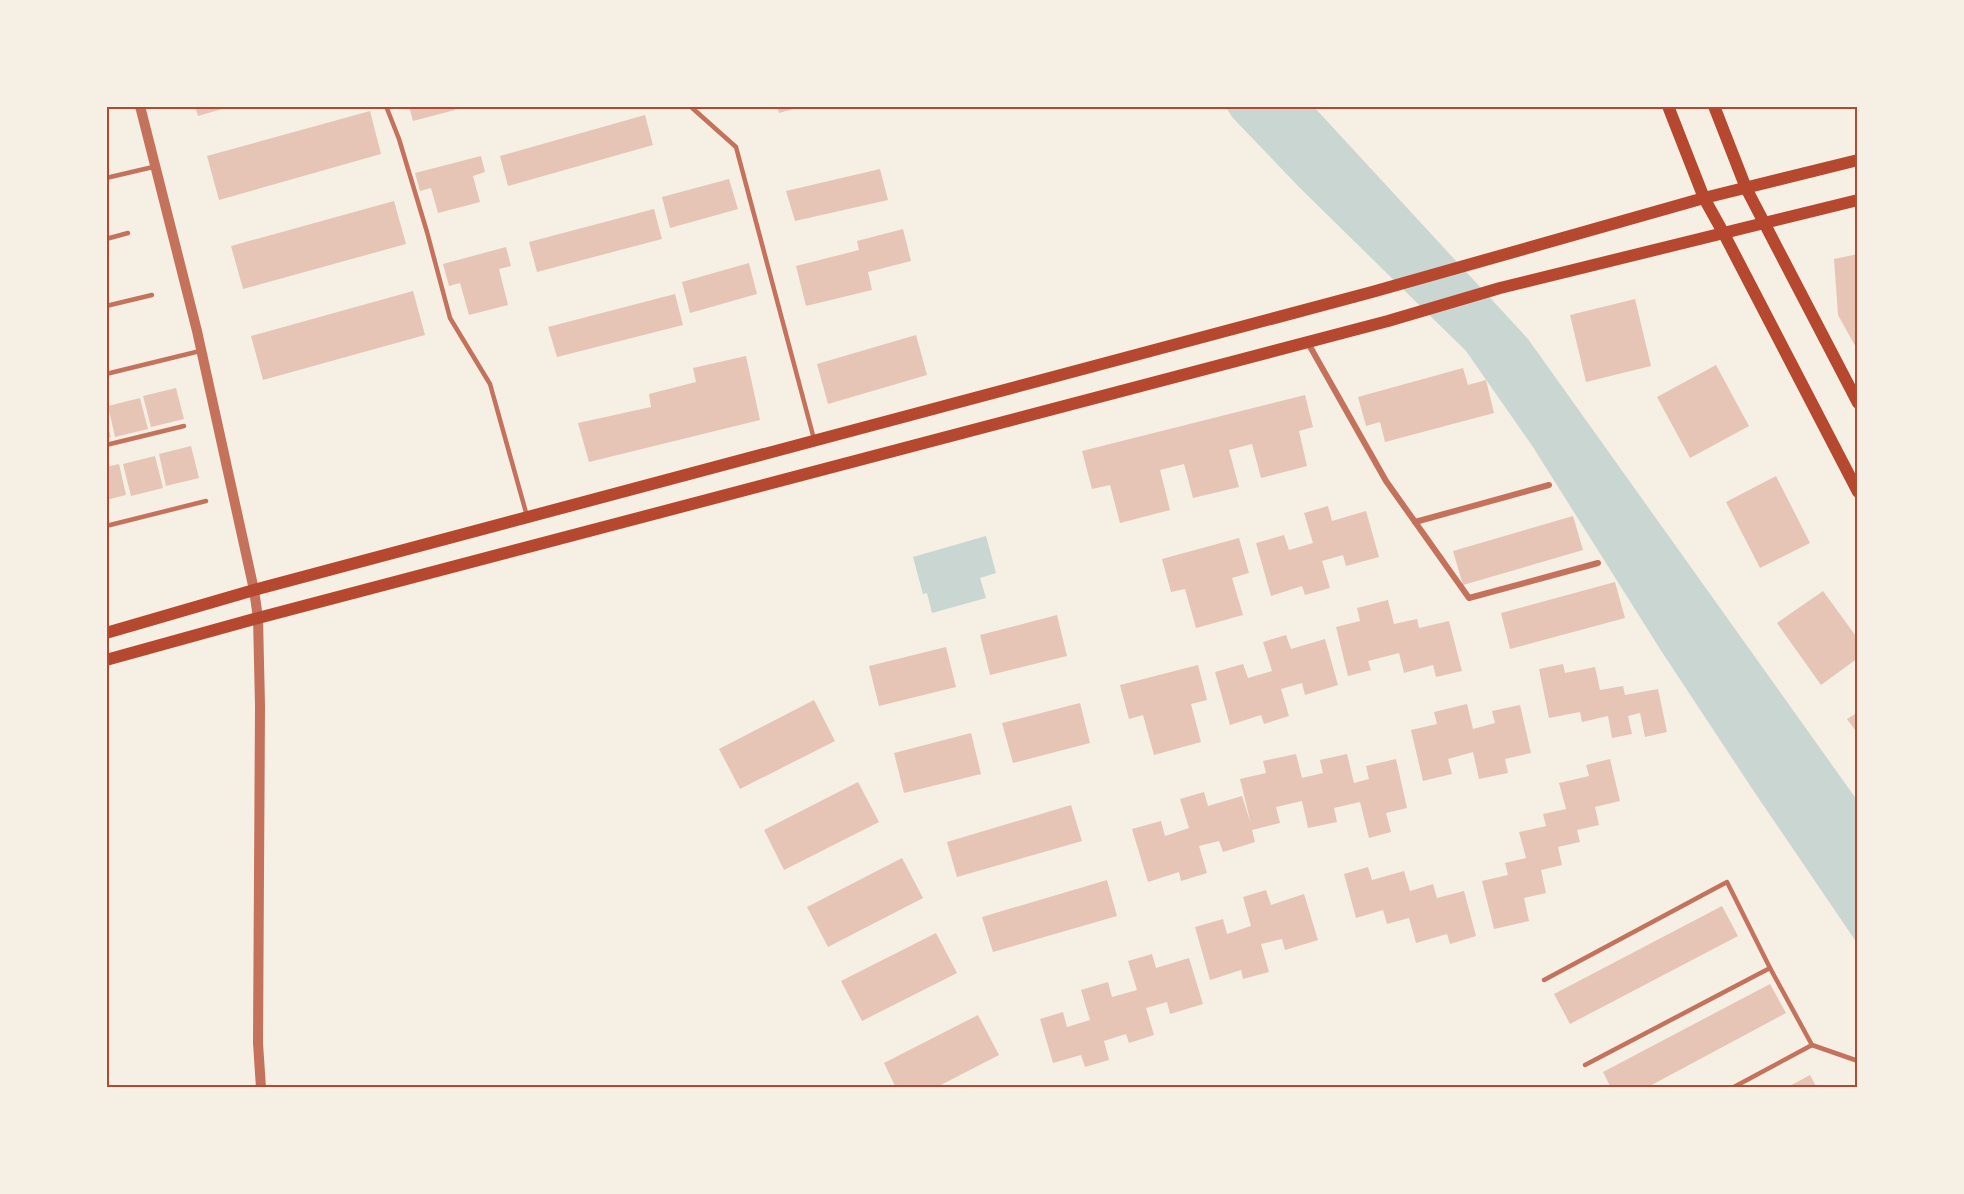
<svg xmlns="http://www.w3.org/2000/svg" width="1964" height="1194" font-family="'DM Sans',sans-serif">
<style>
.water{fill:#c9d6d2}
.building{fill:#e6c5b7}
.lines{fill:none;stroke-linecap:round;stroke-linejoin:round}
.service{stroke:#c5725c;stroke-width:4.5}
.minor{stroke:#c5725c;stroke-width:6}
.tertiary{stroke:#c5725c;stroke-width:10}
.secondary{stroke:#b5482f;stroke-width:12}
.neatline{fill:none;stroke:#b5482f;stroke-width:2}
</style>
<rect width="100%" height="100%" fill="#f6efe4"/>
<!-- water -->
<g class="water">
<path d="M 1226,107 L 1314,107 L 1528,339 L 1857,800 L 1857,943 L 1753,790 L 1660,649 L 1533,447 L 1466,351 L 1299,187 L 1232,117 Z"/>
<path d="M 986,536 L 996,573 L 980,578 L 986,598 L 932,613 L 927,593 L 923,594 L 913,557 Z"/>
</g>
<!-- building -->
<g class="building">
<path d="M 195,106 L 229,106 L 229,107 L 198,116 Z"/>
<path d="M 409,106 L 454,106 L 455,110 L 413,121 Z"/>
<path d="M 777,106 L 800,106 L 800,107 L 779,113 Z"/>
<path d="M 370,111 L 381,154 L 219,200 L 207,156 Z"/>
<path d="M 645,115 L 653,145 L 508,186 L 500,156 Z"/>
<path d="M 481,156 L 485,172 L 473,176 L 480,202 L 438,213 L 431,188 L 420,191 L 415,173 Z"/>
<path d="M 880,169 L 888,200 L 795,221 L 786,191 Z"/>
<path d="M 729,179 L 738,209 L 670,228 L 662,197 Z"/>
<path d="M 394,201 L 406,244 L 243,289 L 231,246 Z"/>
<path d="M 654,209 L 662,239 L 537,272 L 529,242 Z"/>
<path d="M 903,229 L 911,261 L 868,272 L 872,290 L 806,306 L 796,266 L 859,250 L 857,241 Z"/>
<path d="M 506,247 L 511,266 L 499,269 L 508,305 L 469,315 L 460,283 L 449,286 L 443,264 Z"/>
<path d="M 1858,254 L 1858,351 L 1838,315 L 1834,259 Z"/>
<path d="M 749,263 L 757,294 L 690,313 L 682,282 Z"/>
<path d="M 413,291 L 425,335 L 263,380 L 251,336 Z"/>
<path d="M 675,294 L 683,325 L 557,357 L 548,327 Z"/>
<path d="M 1635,299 L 1651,366 L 1586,382 L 1570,315 Z"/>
<path d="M 916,335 L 927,375 L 828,404 L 817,364 Z"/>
<path d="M 746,356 L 760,420 L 589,462 L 578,423 L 651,407 L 649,394 L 696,382 L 693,368 Z"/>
<path d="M 1716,365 L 1749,426 L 1690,458 L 1657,397 Z"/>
<path d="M 1463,368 L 1468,385 L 1486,380 L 1494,413 L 1385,442 L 1380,422 L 1366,426 L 1358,397 Z"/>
<path d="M 176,388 L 184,419 L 151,427 L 143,396 Z"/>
<path d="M 1305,395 L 1313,427 L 1299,431 L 1307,466 L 1261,478 L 1252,444 L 1229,450 L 1239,487 L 1193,498 L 1184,464 L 1160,470 L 1170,510 L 1120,523 L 1110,485 L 1092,489 L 1082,451 Z"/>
<path d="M 140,398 L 148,429 L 115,437 L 108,406 Z"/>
<path d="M 106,421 L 111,437 L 106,438 Z"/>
<path d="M 191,446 L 199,478 L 166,486 L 159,454 Z"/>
<path d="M 155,456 L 163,488 L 131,496 L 123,464 Z"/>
<path d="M 119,464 L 126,495 L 106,500 L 106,467 Z"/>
<path d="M 1776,476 L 1810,543 L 1760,568 L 1726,502 Z"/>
<path d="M 1328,506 L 1332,521 L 1366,511 L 1379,557 L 1346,566 L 1343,555 L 1322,561 L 1330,588 L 1305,595 L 1302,586 L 1271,596 L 1256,543 L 1284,535 L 1289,550 L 1313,543 L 1304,513 Z"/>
<path d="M 1573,516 L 1583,550 L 1463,585 L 1453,551 Z"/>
<path d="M 1239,538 L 1249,573 L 1232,578 L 1243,615 L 1196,628 L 1185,589 L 1171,592 L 1162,559 Z"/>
<path d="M 1615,582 L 1625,618 L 1510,649 L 1501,613 Z"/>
<path d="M 1823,591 L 1858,639 L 1858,658 L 1821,685 L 1777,623 Z"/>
<path d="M 1388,600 L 1394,624 L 1417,619 L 1419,628 L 1449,621 L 1462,671 L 1436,677 L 1433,665 L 1404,673 L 1399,653 L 1368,661 L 1371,670 L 1348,676 L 1336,627 L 1360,621 L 1357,608 Z"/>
<path d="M 1057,615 L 1067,656 L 990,675 L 980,635 Z"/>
<path d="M 1286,635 L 1291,649 L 1325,639 L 1338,685 L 1305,695 L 1302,683 L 1281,689 L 1289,716 L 1264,724 L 1261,715 L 1230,725 L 1215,672 L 1243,664 L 1248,678 L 1272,671 L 1263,642 Z"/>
<path d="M 946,647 L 956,687 L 879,706 L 869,666 Z"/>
<path d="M 1563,664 L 1565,673 L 1595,667 L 1600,690 L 1623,686 L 1625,695 L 1658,689 L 1667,732 L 1645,737 L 1640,713 L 1628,716 L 1632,734 L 1612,738 L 1608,716 L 1582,722 L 1580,712 L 1549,718 L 1539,669 Z"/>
<path d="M 1198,665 L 1207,700 L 1191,704 L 1201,742 L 1154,755 L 1143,715 L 1129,719 L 1120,685 Z"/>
<path d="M 814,700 L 835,741 L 740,789 L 719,749 Z"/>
<path d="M 1080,703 L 1090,743 L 1013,763 L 1002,723 Z"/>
<path d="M 1467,704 L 1473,729 L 1495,723 L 1492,711 L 1520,705 L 1531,753 L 1505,759 L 1508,773 L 1479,779 L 1473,752 L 1448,759 L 1452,774 L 1423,781 L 1411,730 L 1437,724 L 1434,712 Z"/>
<path d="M 1858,712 L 1858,734 L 1847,719 Z"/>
<path d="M 971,733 L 981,774 L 904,793 L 894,753 Z"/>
<path d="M 1296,754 L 1302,778 L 1323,773 L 1320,760 L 1347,754 L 1354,783 L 1369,779 L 1366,766 L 1396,759 L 1407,808 L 1386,813 L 1391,832 L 1369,838 L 1360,802 L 1334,808 L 1337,822 L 1308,828 L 1302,801 L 1276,807 L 1280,823 L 1252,830 L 1255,842 L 1223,852 L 1219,841 L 1199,846 L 1207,873 L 1181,881 L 1179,872 L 1148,882 L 1132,829 L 1161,821 L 1165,836 L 1189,828 L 1180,799 L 1204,792 L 1208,806 L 1242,796 L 1251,824 L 1240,779 L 1266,773 L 1263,761 Z"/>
<path d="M 1610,759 L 1620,801 L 1595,807 L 1599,825 L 1577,830 L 1580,842 L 1558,847 L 1562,865 L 1541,870 L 1546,893 L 1524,898 L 1529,921 L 1494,929 L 1482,881 L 1508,875 L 1505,863 L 1526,858 L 1519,832 L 1546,826 L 1543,814 L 1566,809 L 1559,783 L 1589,776 L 1586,765 Z"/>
<path d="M 858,782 L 879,822 L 784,870 L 764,830 Z"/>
<path d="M 1071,805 L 1082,841 L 957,877 L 947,842 Z"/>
<path d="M 902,858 L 923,898 L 828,947 L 807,907 Z"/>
<path d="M 1368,867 L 1372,880 L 1404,871 L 1410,891 L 1433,884 L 1437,898 L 1464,891 L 1476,936 L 1450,944 L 1447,934 L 1416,943 L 1409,918 L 1387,924 L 1383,910 L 1356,918 L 1344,874 Z"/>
<path d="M 1107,880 L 1117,916 L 993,952 L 982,917 Z"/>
<path d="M 1266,890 L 1271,905 L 1304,894 L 1318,940 L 1285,950 L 1282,939 L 1261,944 L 1269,972 L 1243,979 L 1241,970 L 1210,980 L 1195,927 L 1223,919 L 1227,934 L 1251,926 L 1243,897 Z"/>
<path d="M 1722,906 L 1738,936 L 1570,1024 L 1554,994 Z"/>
<path d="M 936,933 L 957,973 L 862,1021 L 841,981 Z"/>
<path d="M 1152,954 L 1156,968 L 1189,958 L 1203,1004 L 1170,1014 L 1167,1002 L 1146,1008 L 1154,1035 L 1129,1043 L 1126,1034 L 1104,1041 L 1109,1060 L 1085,1067 L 1081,1055 L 1053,1063 L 1040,1019 L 1063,1012 L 1067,1027 L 1090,1020 L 1081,990 L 1108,982 L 1112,997 L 1137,990 L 1128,961 Z"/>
<path d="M 1770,984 L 1786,1013 L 1646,1088 L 1611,1088 L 1603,1072 Z"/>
<path d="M 978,1015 L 999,1055 L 935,1088 L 896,1088 L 884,1063 Z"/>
<path d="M 1810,1075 L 1817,1088 L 1786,1088 Z"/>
</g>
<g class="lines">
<!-- service -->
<g class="service">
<path d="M 386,106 L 399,139 L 427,232 L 450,318 L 490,384 L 527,516"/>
<path d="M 690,106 L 736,147 L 814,439"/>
<path d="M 106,178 L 153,167"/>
<path d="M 106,239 L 128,233"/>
<path d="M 106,306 L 152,295"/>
<path d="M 106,374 L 200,351"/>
<path d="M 106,445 L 184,426"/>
<path d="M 106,526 L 206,501"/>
<path d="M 1544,980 L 1727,882 L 1770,968 L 1812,1045 L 1858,1061"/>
<path d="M 1585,1065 L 1770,968"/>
<path d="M 1732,1088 L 1812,1045"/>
</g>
<!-- minor -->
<g class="minor">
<path d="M 1308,343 L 1386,481 L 1469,598 L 1598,563"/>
<path d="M 1415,522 L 1549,485"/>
</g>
<!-- tertiary -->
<path class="tertiary" d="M 140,106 L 197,331 L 254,590 L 258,618 L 260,706 L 258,1043 L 261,1088"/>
<!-- secondary -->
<g class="secondary">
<path d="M 1668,106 L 1704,198 L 1724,234 L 1858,492"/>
<path d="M 1714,106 L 1746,188 L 1858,403"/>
<path d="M 106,633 L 254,590 L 1372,292 L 1704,198 L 1858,160"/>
<path d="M 106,660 L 258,618 L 1388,321 L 1500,288 L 1858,200"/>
</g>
</g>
<!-- border -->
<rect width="1964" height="1194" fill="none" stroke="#f6efe4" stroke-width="216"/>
<rect x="108" y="108" width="1748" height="978" class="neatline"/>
</svg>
